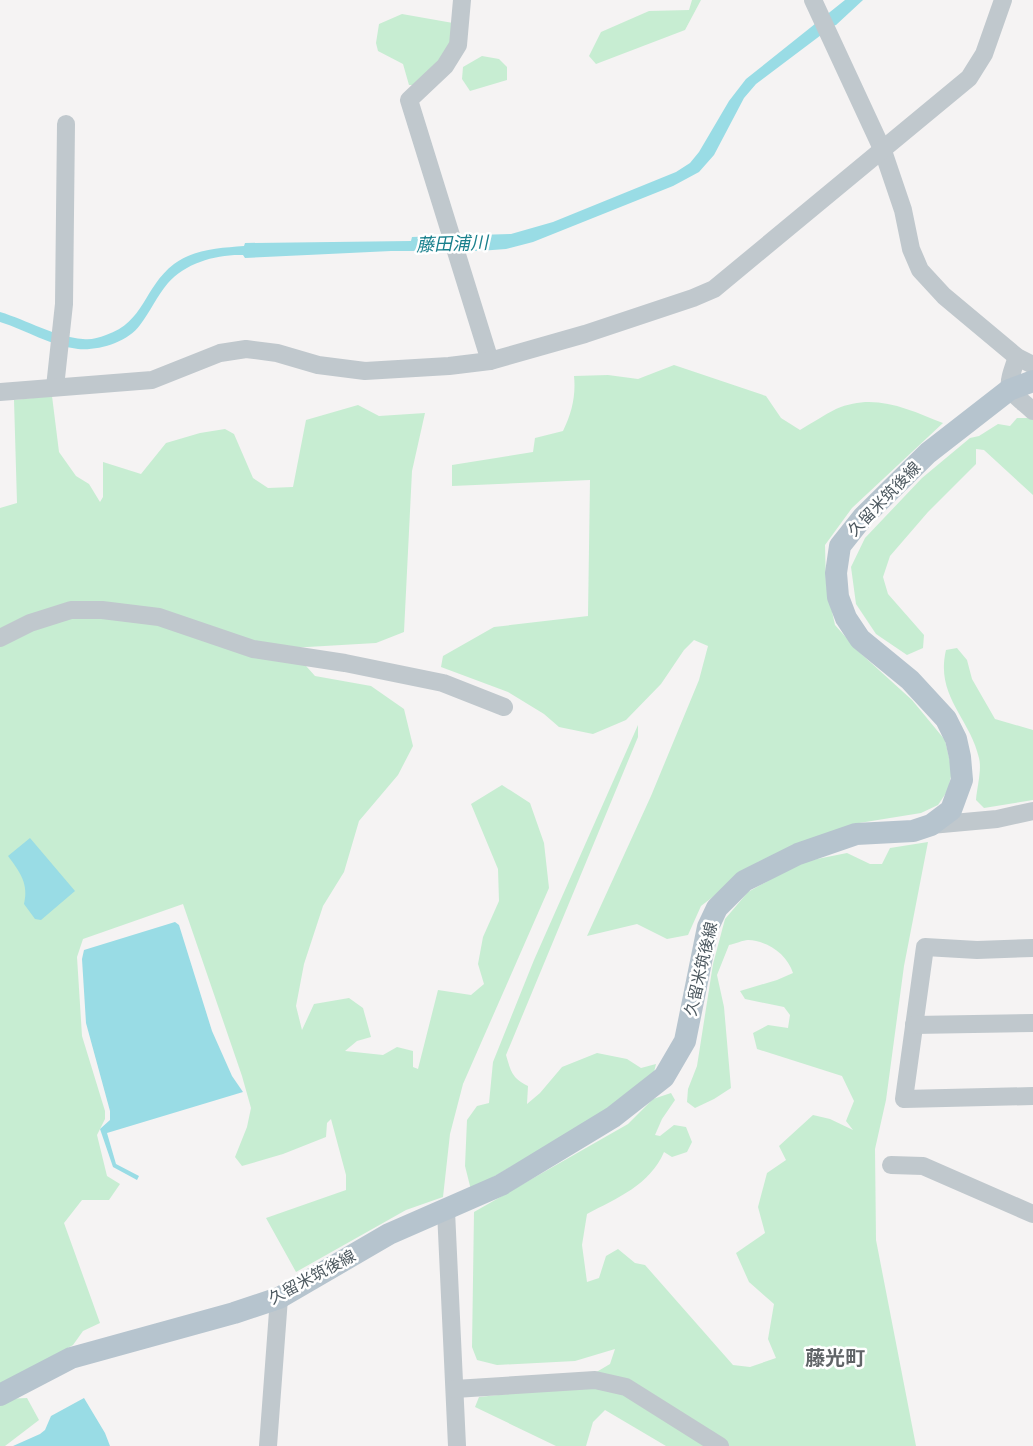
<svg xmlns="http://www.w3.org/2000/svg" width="1033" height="1446" font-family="Jost,'Noto Sans JP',sans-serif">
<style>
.green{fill:#c7edd2}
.water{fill:#99dce5}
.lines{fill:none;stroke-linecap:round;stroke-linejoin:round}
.minor{stroke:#c0c8cd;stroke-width:18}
.major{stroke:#b6c4ce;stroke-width:22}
.labels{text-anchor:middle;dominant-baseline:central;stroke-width:5;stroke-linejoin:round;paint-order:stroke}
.street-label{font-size:16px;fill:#4c585f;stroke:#fff}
.water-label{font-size:18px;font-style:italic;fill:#1a808d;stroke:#fff}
.quarter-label{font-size:20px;font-weight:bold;fill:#606467;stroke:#fff}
</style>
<rect width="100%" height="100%" fill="#f5f3f3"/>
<!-- green -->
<g class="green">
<path d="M 692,0 L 701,0 L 685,30 L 596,64 L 589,56 L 601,32 L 649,11 L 689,10 Z"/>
<path d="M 402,14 L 453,23 C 454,54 439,64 419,85 L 409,85 L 403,64 L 378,51 L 376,43 L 379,24 Z"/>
<path d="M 482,56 L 499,59 L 507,67 L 507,80 L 470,91 L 462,79 L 463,67 Z"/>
<path d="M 674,365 L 766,396 L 781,418 L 800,430 C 812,423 824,415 836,409 C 874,392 908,409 943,423 L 852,508 L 825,545 L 826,584 L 835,625 L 858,651 L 912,700 L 945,740 L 952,771 L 948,790 L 938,805 L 921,813 L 853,824 L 758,862 L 701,906 L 688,935 L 667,939 L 637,924 L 587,936 L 651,796 L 699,680 L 708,646 L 694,640 L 684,650 L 661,684 L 626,720 L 593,734 L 559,727 L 544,714 L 508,692 L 441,667 L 443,656 L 494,627 L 588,616 L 590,480 L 452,486 L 452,465 L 533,452 L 535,438 L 563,431 C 572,413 576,395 574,376 L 608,375 L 638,379 Z"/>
<path d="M 52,396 L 59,452 L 76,476 L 89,484 L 100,502 L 103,497 L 103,462 L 141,474 L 166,443 L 200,433 L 225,429 L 234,434 L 253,478 L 268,488 L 293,487 L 306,420 L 358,405 L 379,416 L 425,413 L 412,471 L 404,632 L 376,643 L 290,648 L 315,676 L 371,686 L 404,709 L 413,746 L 398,775 L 359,821 L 344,872 L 323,906 L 304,964 L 296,1006 L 302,1030 L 314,1004 L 349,998 L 363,1008 L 371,1037 L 357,1041 L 345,1051 L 383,1055 L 397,1047 L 413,1051 L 413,1067 L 418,1069 L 438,990 L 471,995 L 484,984 L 478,964 L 483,937 L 499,901 L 498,869 L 471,804 L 502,785 L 530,803 L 544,843 L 549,888 L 463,1084 L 450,1134 L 443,1197 L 406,1210 L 296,1272 L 266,1218 L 346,1190 L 346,1175 L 331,1119 L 327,1123 L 326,1137 L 283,1154 L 242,1166 L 235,1157 L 247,1127 L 251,1108 L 242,1076 L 183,904 L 83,939 L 77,957 L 82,1036 L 105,1111 L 105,1119 L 97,1135 L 107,1176 L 120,1184 L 109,1200 L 82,1200 L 64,1223 L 100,1323 L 83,1331 L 73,1345 L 0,1387 L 0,508 L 17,503 L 14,400 Z"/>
<path d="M 1017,418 L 1031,418 L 1033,420 L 1033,495 L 984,450 L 976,449 L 976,464 L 928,512 L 890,556 L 883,577 L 888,594 L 924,635 L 923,648 L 907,655 L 876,634 L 856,604 L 851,567 L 865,538 L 922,478 L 970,438 L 979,436 L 998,424 L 1010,426 Z"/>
<path d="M 957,648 L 967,660 L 972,679 L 995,719 L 1033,730 L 1033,800 L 984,808 L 976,800 C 977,787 982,770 979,758 C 970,718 935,696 946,650 Z"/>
<path d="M 638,725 L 638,737 L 506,1055 C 511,1072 512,1078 528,1086 L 527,1104 L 540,1093 L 562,1067 L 597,1053 L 627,1059 L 641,1068 L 656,1064 L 653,1076 L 637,1093 L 471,1190 L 465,1166 L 467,1120 L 477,1106 L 489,1103 L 493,1062 L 534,960 Z"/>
<path d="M 928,842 L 904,966 L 886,1100 L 875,1149 L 876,1240 L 916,1446 L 666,1446 L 605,1410 L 593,1422 L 586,1446 L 556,1446 L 475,1407 L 479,1397 L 571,1387 L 610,1364 L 615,1349 L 575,1361 L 497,1365 L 477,1360 L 472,1347 L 474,1212 L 628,1124 L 653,1099 L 671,1093 L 675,1100 L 662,1119 L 655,1135 L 660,1136 L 674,1125 L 686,1127 L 692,1142 L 687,1152 L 672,1157 L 664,1152 C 650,1185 617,1198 587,1214 L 582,1245 L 587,1282 L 599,1278 L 606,1256 L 618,1249 L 635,1263 L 645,1265 L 733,1365 L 750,1367 L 776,1358 L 768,1339 L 774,1304 L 749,1282 L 736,1253 L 765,1233 L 758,1207 L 767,1173 L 786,1160 L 779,1146 L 813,1115 L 830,1119 L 853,1130 L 846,1121 L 854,1101 L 842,1076 L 757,1049 L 753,1033 L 768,1025 L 788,1028 L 790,1015 L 784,1007 L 745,999 L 740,991 L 777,980 L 793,973 C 787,954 768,941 748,940 C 743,940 735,944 729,945 L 717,975 L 724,1007 L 731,1088 L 714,1099 L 695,1108 L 687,1102 L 688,1089 L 697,1066 L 713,964 L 725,919 L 748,892 L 802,862 L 847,853 L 870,864 L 882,864 L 890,848 Z"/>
<path d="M 27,1398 L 39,1420 L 5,1446 L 0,1446 L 0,1402 L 5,1399 Z"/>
</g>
<!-- water -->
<g class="water">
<path d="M 845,0 L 863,0 L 836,25 L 833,26 L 756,84 L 744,98 L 714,155 L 699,172 L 673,186 L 533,242 L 506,249 L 479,251 L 391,251 L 245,258 L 243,255 C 217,254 185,263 168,283 C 157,296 150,312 140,325 C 128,342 98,351 78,349 C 51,346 26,330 0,322 L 0,312 C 27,320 55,337 83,339 C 91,340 98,338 106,335 C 145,322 143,288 174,264 C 194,249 220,248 244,246 L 245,243 L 411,241 L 412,237 L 511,234 L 553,222 L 676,172 L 690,163 L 699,152 L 729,101 L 746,79 Z"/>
<path d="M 30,838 L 75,891 L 41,920 L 35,919 L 24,904 C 29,884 20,872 8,856 Z"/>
<path d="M 175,922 L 179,925 L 212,1031 L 232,1076 L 243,1092 L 107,1133 L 116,1164 L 139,1176 L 137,1180 L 113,1167 L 100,1129 L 110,1120 L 110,1111 L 86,1023 L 82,959 L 84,950 Z"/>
<path d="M 84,1398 L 105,1433 L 110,1446 L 13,1446 L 40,1434 L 45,1430 L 51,1416 Z"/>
</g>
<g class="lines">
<!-- minor -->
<g class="minor">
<path d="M 462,0 L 458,45 L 445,66 L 409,100 L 490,361"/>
<path d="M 813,0 L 883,151 L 903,210 L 911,249 L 920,270 L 944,296 L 1017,357 L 1033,365"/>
<path d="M 1017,357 C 1005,392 1006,387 1033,411"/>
<path d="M 55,387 L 64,304 L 66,124"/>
<path d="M 0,392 L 152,380 L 220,353 L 246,349 L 277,353 L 318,365 L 365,371 L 449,366 L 490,361 L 585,334 L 693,298 L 714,289 L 969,78 L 984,54 L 1003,0"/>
<path d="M 0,638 L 30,623 L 71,610 L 102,610 L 159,617 L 253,649 L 345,663 L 443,683 L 504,707"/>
<path d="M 931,825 L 997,819 L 1033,811"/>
<path d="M 1033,948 L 977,950 L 925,947 L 904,1099 L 1033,1096"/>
<path d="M 914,1025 L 1033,1023"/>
<path d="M 891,1165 L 923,1166 L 1033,1214"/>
<path d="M 446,1211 L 457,1446"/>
<path d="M 455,1389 L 595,1380 L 626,1387 L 720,1446"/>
<path d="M 268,1446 L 279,1298"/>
</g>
<!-- major -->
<path class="major" d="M 0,1395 L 71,1358 L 234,1313 L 279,1298 L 389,1234 L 501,1185 L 613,1117 L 664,1077 L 685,1041 L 708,927 L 717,908 L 744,881 L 798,854 L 856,834 L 913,831 L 931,825 L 951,810 L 962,780 L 960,757 L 956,739 L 946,719 L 910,680 L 860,639 L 846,618 L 838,597 L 836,573 L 840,546 L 863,517 L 928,453 L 1009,390 L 1033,381"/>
</g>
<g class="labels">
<!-- street labels -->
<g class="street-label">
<text transform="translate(884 499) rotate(-46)">久留米筑後線</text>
<text transform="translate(701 969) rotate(-77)">久留米筑後線</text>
<text transform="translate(312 1277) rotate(-28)">久留米筑後線</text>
</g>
<!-- water labels -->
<g class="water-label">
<text transform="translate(452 244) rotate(-2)">藤田浦川</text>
</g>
<!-- quarter labels -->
<g class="quarter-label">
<text x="835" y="1358">藤光町</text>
</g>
</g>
</svg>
